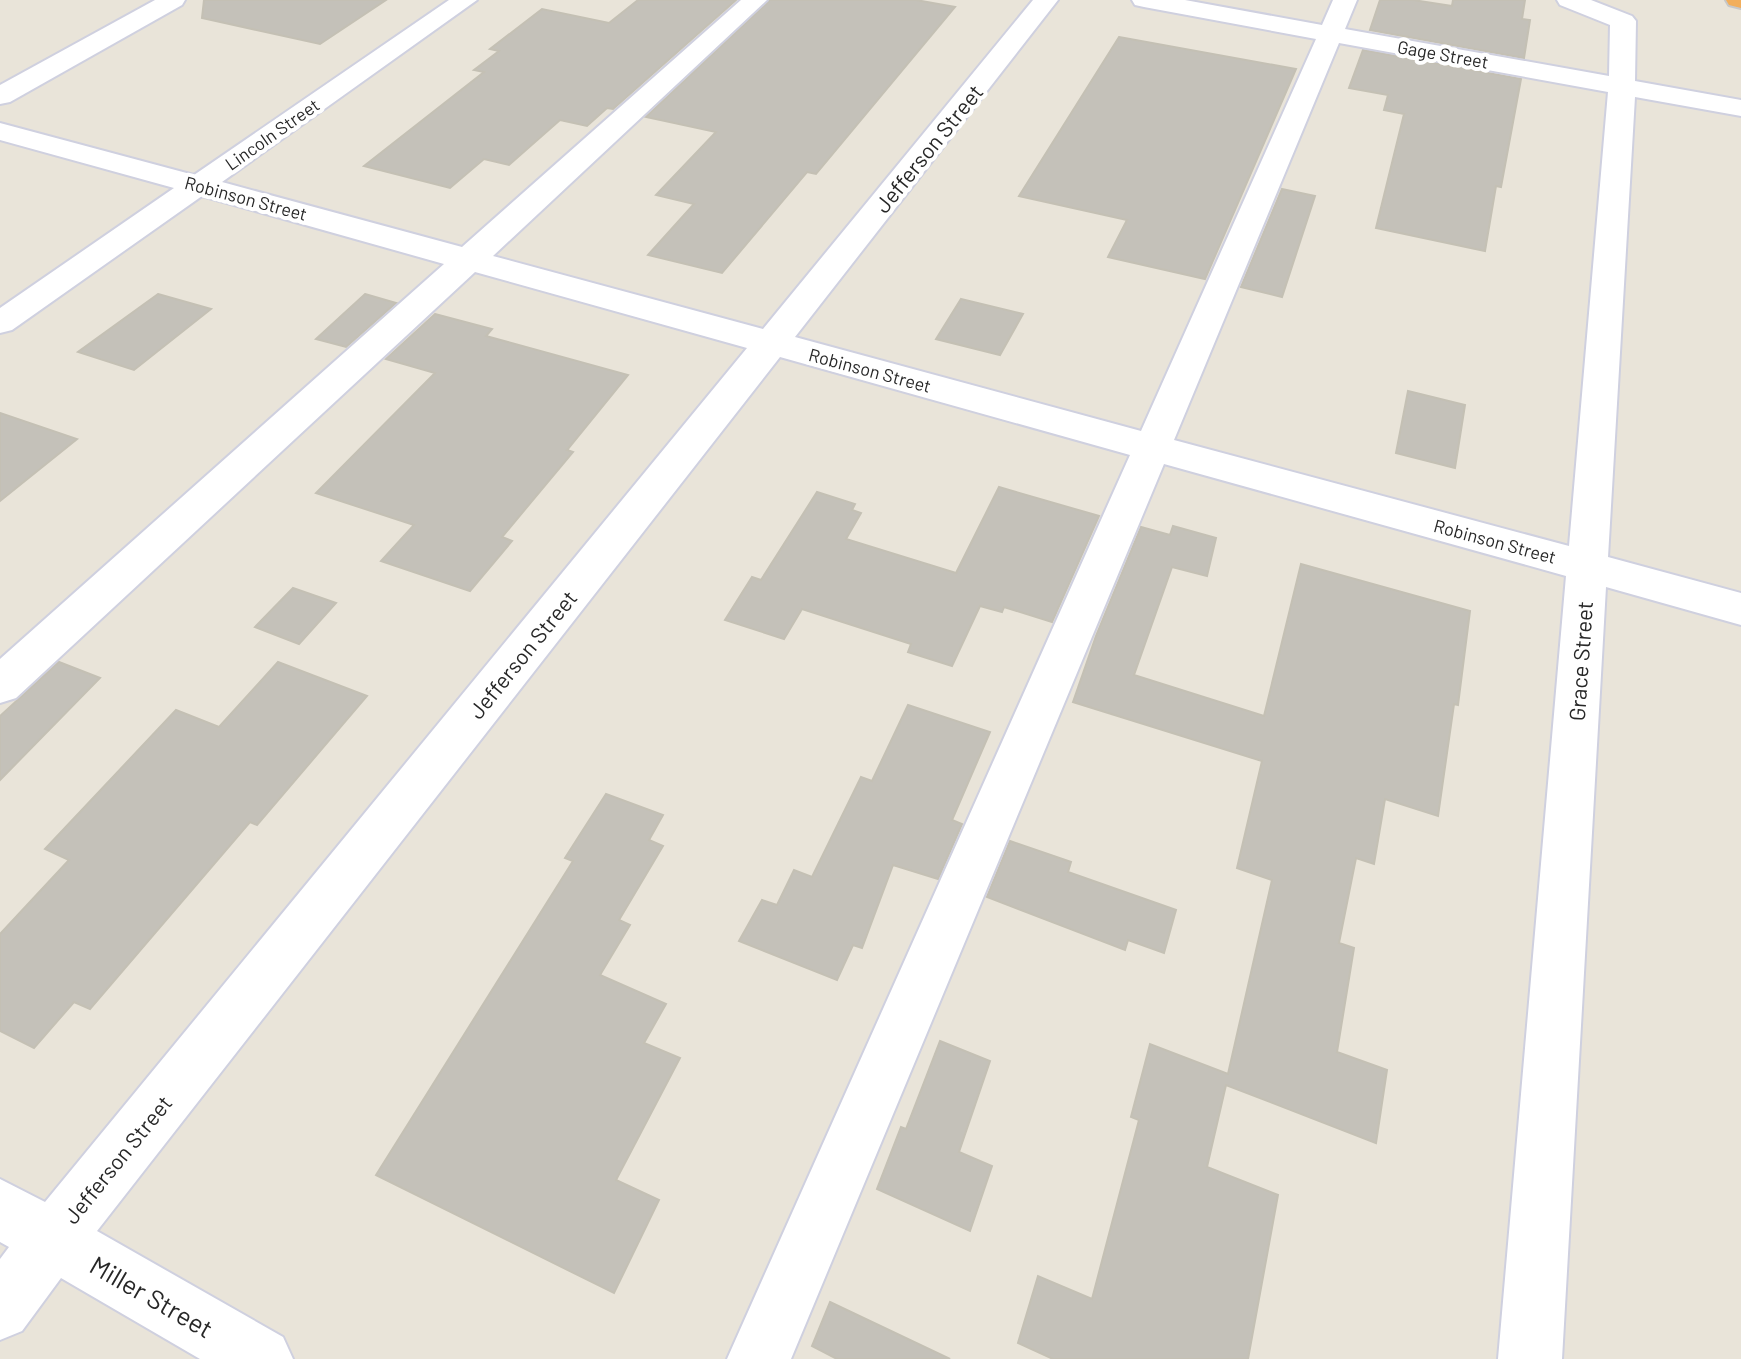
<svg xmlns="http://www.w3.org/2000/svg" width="1741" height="1359" font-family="Barlow,sans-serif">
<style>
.building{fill:#c4c1b9;stroke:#c4c0b4;stroke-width:2}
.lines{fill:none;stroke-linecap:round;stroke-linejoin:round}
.minor-casing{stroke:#cfd0df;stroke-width:4}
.highway-casing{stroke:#c7c7c7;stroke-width:4}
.minor{fill:#fff;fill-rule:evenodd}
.highway{fill:#f2ae5b;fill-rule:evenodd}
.labels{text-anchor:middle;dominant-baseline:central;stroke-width:8;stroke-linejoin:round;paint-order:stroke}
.far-street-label{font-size:18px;fill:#272727;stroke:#fff}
.street-label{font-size:22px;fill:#272727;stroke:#fff}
.near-street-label{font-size:26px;fill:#272727;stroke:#fff}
</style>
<rect width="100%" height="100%" fill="#e9e4d9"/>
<!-- building -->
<g class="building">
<path d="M 204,0 L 386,0 L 320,44 L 202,18 Z"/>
<path d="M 638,0 L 736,0 L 613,109 L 607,108 L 587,126 L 560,120 L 509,165 L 484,159 L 450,188 L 364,166 L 484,72 L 474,70 L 499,51 L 490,49 L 542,9 L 609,23 Z"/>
<path d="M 770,0 L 916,0 L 955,7 L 816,174 L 807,172 L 722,273 L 648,255 L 694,204 L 656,195 L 716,132 L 646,117 Z"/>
<path d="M 1380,0 L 1413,0 L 1452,6 L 1453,0 L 1525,0 L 1522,19 L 1530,20 L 1524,58 L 1370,30 Z"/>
<path d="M 1119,37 L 1296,69 L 1205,279 L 1108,257 L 1127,220 L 1019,196 Z"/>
<path d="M 1363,50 L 1521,79 L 1501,187 L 1496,186 L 1485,251 L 1376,228 L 1404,114 L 1384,110 L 1388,95 L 1349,88 Z"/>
<path d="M 1282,189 L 1315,196 L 1282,297 L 1241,287 Z"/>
<path d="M 158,294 L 211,309 L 134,370 L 78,352 Z"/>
<path d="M 365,294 L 396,303 L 346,347 L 316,339 Z"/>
<path d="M 961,299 L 1023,314 L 1000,355 L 936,339 Z"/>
<path d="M 435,314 L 492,329 L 486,336 L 628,375 L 567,450 L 573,452 L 502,537 L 512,541 L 470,591 L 381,561 L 414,525 L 316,493 L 435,373 L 386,359 Z"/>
<path d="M 1408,391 L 1465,405 L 1455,468 L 1396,453 Z"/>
<path d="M 0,413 L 77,439 L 0,501 Z"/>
<path d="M 999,487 L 1099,516 L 1052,622 L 1004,607 L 1002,612 L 980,606 L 952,666 L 908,652 L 911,644 L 802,609 L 784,639 L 725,620 L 752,577 L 761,580 L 817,492 L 855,504 L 852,510 L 861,513 L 846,539 L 956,573 Z"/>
<path d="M 1173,526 L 1216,538 L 1207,576 L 1172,567 L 1134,675 L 1264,716 L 1301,564 L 1470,611 L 1458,705 L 1454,704 L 1438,816 L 1385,799 L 1374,864 L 1356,858 L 1339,943 L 1354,948 L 1337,1052 L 1387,1070 L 1376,1143 L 1226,1085 L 1207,1167 L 1278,1195 L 1248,1359 L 1053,1359 L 1018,1343 L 1038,1276 L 1092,1299 L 1139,1120 L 1131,1117 L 1150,1044 L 1228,1074 L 1272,880 L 1237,868 L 1262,761 L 1073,702 L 1096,636 L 1141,527 L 1170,535 Z"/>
<path d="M 293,588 L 336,603 L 299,644 L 255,627 Z"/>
<path d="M 59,662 L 100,678 L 0,780 L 0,716 Z"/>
<path d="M 278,662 L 367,696 L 257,825 L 250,822 L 90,1009 L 74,1002 L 34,1048 L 0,1031 L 0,934 L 69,860 L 45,849 L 176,710 L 219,727 Z"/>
<path d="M 908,705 L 990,732 L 952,820 L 962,824 L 938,879 L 893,865 L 862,948 L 853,945 L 837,980 L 739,941 L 762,900 L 777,905 L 794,870 L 812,877 L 861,777 L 872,781 Z"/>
<path d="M 606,794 L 663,815 L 649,840 L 663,846 L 619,920 L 630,925 L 600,975 L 666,1004 L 644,1043 L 680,1058 L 616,1180 L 659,1200 L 614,1293 L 376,1175 L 573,861 L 565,858 Z"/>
<path d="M 1010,841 L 1071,862 L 1068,872 L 1176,910 L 1164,953 L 1128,940 L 1125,950 L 987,897 Z"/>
<path d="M 940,1041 L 990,1061 L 959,1152 L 992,1166 L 970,1231 L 877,1189 L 901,1127 L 906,1129 Z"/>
<path d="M 830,1302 L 950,1359 L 837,1359 L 812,1346 Z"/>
</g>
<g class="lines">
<!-- minor casing -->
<g class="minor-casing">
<g id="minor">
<path d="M 155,0 L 185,0 L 182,5 L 10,102 L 0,104 L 0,85 Z"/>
<path d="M 449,0 L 477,0 L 222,182 L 462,247 L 741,0 L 767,0 L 493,256 L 763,329 L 1033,0 L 1058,0 L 795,337 L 1141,431 L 1316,39 L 1144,7 L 1135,5 L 1132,0 L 1185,0 L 1322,25 L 1333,0 L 1357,0 L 1345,29 L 1609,76 L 1610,25 L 1560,5 L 1557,0 L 1591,0 L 1632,16 L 1636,21 L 1635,81 L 1741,100 L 1741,116 L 1635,97 L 1608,557 L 1741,593 L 1741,625 L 1606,587 L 1562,1359 L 1498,1359 L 1566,576 L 1164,464 L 791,1359 L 727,1359 L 1130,455 L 780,357 L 97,1231 L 283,1337 L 293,1359 L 200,1359 L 61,1278 L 22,1331 L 0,1340 L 0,1259 L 9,1247 L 0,1242 L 0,1179 L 45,1202 L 747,348 L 475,272 L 16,698 L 0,703 L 0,659 L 444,264 L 202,196 L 12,330 L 0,333 L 0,308 L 174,188 L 0,140 L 0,123 L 194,175 ZM 1339,43 L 1608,92 L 1569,546 L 1174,440 Z"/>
</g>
</g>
<!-- highway casing -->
<g class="highway-casing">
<path id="highway" d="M 1726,0 L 1741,0 L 1741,8 L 1729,5 Z"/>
</g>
<!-- minor -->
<use href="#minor" class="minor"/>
<!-- highway -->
<use href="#highway" class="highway"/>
</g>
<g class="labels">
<!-- far-street labels -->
<g class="far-street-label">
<text transform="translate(1443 54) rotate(10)">Gage Street</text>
<text transform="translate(272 134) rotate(-35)">Lincoln Street</text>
<text transform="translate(246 198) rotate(15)">Robinson Street</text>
<text transform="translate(870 370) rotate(15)">Robinson Street</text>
<text transform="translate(1495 541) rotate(15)">Robinson Street</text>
</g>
<!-- street labels -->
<g class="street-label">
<text transform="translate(928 148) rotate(-51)">Jefferson Street</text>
<text transform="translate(522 654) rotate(-51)">Jefferson Street</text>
<text transform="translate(1580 661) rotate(-86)">Grace Street</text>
<text transform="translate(117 1159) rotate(-51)">Jefferson Street</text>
</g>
<!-- near-street labels -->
<g class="near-street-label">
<text transform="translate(152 1296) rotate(30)">Miller Street</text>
</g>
</g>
</svg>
